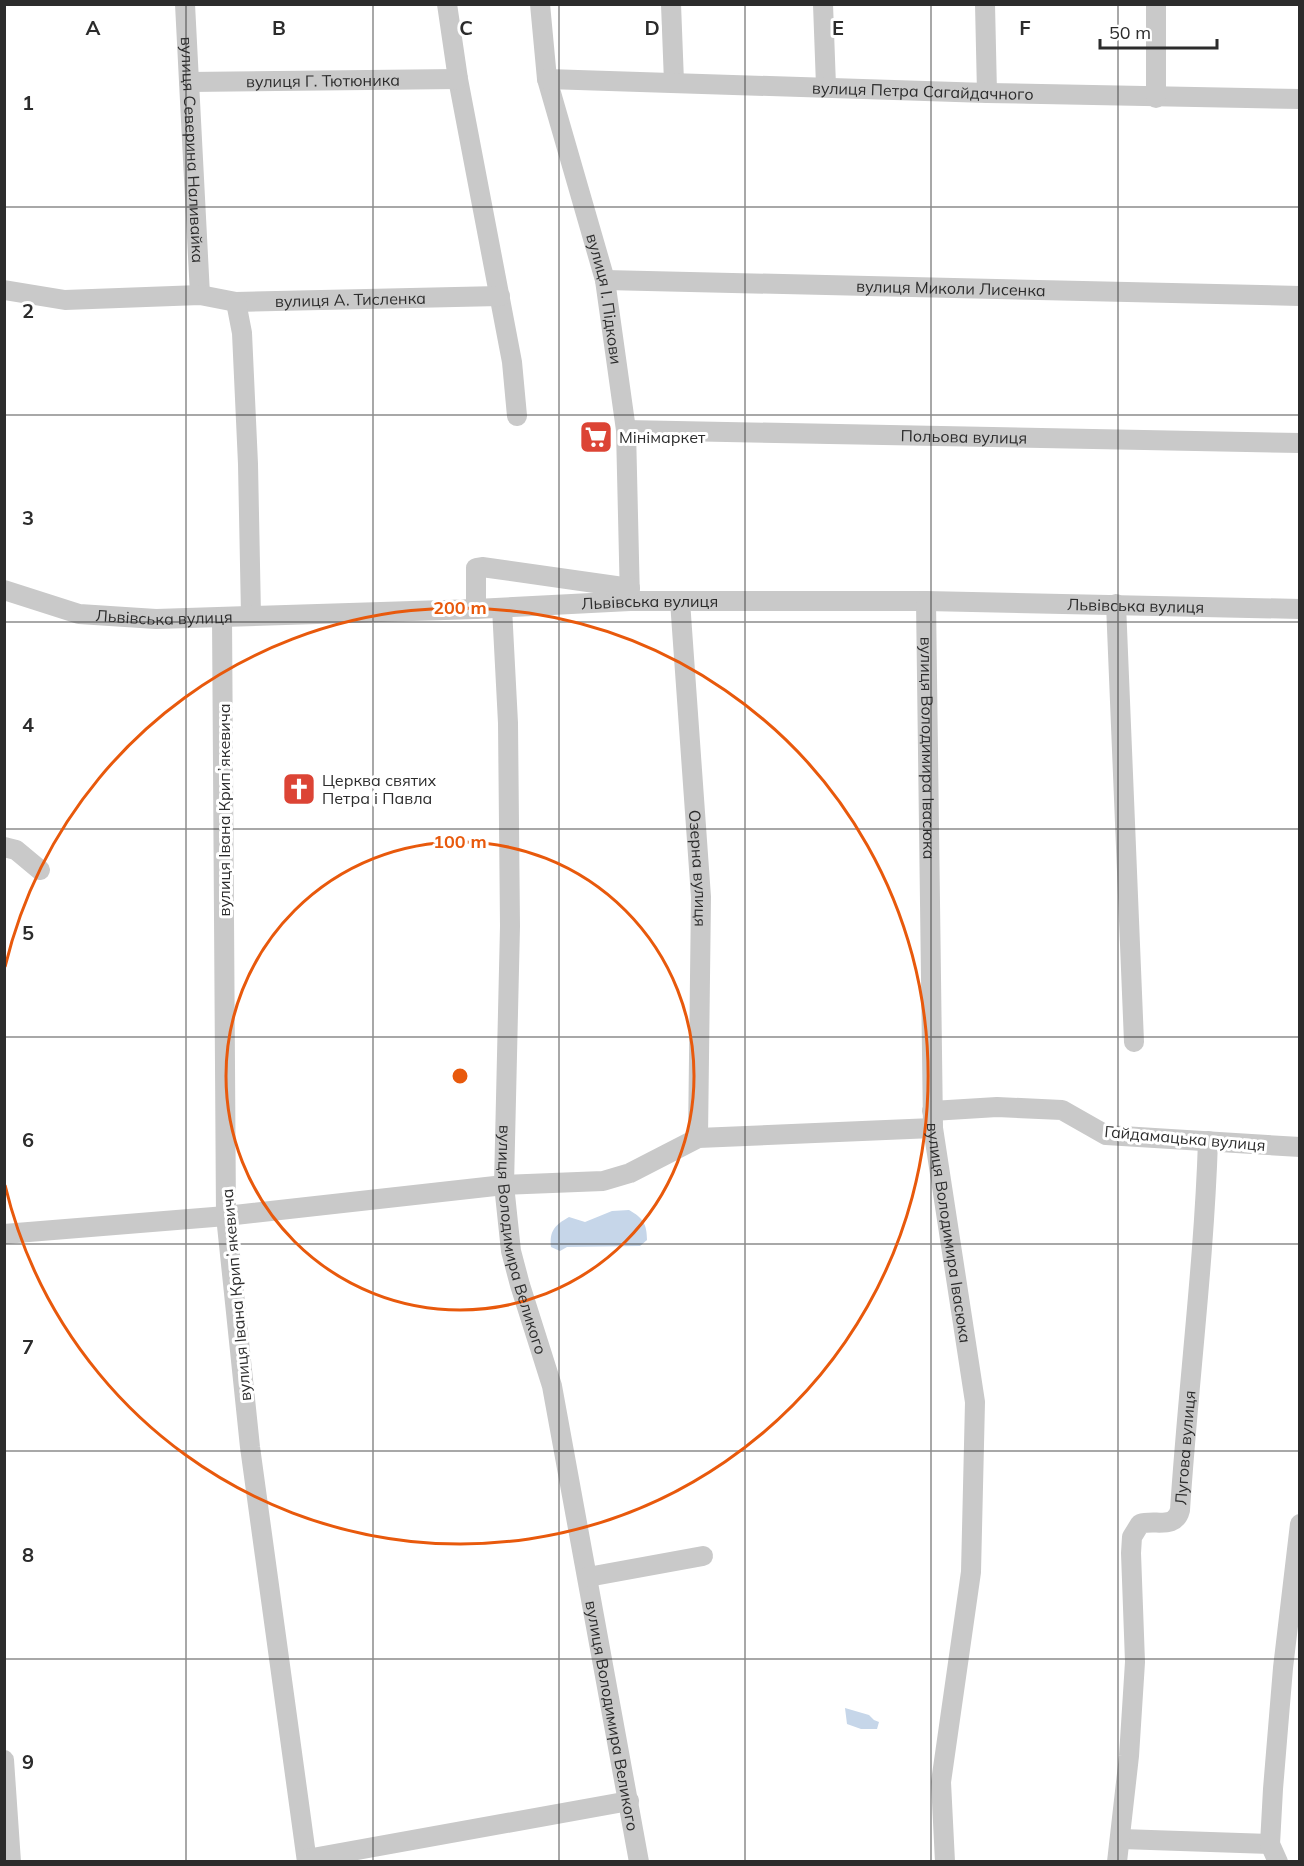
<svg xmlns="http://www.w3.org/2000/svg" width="1304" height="1866" font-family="Mulish,sans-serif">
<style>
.water{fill:#c6d6e9}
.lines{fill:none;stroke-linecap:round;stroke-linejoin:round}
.minor{stroke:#c9c9c9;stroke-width:20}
.grid{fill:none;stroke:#2c2c2c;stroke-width:1.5;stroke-opacity:0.55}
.ring{fill:none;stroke:#e8590c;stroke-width:3}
.labels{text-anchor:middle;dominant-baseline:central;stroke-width:6;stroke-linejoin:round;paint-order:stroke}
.street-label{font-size:16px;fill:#2c2c2c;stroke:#fff}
.poi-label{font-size:16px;fill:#2c2c2c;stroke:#fff;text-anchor:start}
.grid-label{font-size:20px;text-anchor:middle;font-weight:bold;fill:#2c2c2c;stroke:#fff;stroke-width:6;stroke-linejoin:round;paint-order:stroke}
.centre{fill:#e8590c;stroke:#fff;stroke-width:3}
.ring-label{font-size:18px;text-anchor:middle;font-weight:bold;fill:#e8590c;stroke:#fff;stroke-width:6;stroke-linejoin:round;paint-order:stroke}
</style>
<rect width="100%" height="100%" fill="#fff"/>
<!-- water -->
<g class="water">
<path d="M 629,1210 C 643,1218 647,1224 647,1240 L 640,1246 L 567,1247 L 560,1251 L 551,1247 C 549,1231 555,1225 569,1217 L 585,1222 L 612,1211 Z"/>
<path d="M 845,1708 L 869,1715 L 874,1720 L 879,1722 L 877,1729 L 861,1729 L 847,1724 Z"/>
</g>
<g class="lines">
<!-- minor -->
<g class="minor">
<path id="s1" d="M 185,4 L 200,295"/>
<path d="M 447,4 L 458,79 L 512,362 L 517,416"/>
<path id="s2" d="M 540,4 L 547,79 L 605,280 L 626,430 L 630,601"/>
<path d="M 671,4 L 674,82"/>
<path d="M 823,4 L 826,86"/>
<path d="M 985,4 L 987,93"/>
<path id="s3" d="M 547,79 L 987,93 L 1300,99"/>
<path id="s4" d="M 189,82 L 458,79"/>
<path d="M 1156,98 L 1156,4"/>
<path id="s5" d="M 605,280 L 1300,296"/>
<path id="s6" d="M 4,290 L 65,300 L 200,295 L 236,302 L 500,296"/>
<path d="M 236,302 L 242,333 L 248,464 L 251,615"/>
<path id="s7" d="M 626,430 L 1300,443"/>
<path id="s8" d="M 4,590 L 79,614 L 156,619 L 476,609 L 630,601 L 926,601 L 1300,609"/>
<path id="s9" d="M 680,601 L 701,897 L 698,1138"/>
<path id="s10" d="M 926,601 L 933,1128 L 975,1402 L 971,1572 L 941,1782 L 945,1862"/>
<path d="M 1116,604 L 1134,1042"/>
<path id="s11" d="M 502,608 L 508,723 L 510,926 L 504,1185 L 511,1251 L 520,1285 L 552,1386 L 639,1862"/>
<path d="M 476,609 L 476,568 L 482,567 L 630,588"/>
<path d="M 222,617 L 226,1216 L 250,1447 L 307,1862"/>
<path d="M 4,847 L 16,850 L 40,870"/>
<path d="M 932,1111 L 997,1107 L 1062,1110 L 1106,1135 L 1300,1147"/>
<path d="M 4,1234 L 226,1216 L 504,1185 L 603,1181 L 630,1173 L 698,1138 L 933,1128"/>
<path d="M 588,1577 L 703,1556"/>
<path d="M 4,1760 L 11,1862"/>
<path d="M 1121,1839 L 1270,1844"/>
<path d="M 307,1859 L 629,1801"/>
<path id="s12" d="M 1117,1862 L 1129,1756 L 1135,1662 L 1131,1553 L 1132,1537 L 1140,1524 C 1155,1519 1175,1530 1180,1510 C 1188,1387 1204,1264 1208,1141"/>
<path d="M 1278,1862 L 1270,1844 L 1273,1789 L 1283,1668 L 1300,1524"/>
</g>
</g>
<!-- grid -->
<path class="grid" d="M 186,4 L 186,1862M 373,4 L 373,1862M 559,4 L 559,1862M 745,4 L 745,1862M 931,4 L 931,1862M 1118,4 L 1118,1862M 4,207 L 1300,207M 4,415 L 1300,415M 4,622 L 1300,622M 4,829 L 1300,829M 4,1037 L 1300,1037M 4,1244 L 1300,1244M 4,1451 L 1300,1451M 4,1659 L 1300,1659"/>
<!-- distance rings -->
<g class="ring">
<circle cx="460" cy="1076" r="234"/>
<path d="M5 967A468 468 0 1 1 5 1185"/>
</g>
<!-- icons -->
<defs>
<g id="supermarket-square" transform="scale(1.725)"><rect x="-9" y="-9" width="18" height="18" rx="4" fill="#dc4435" stroke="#fff"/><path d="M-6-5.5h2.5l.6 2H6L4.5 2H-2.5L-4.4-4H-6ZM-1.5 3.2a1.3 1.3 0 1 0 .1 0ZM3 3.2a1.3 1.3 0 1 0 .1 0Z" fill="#fff"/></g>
<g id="church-square" transform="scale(1.725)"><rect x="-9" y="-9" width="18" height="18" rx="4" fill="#dc4435" stroke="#fff"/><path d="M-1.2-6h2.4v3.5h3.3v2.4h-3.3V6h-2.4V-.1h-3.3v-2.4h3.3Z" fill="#fff"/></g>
</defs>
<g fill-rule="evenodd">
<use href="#supermarket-square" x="596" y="437"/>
<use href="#church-square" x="299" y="789"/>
</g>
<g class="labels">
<!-- street labels -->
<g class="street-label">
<text stroke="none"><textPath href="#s4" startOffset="134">вулиця Г. Тютюника</textPath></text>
<text stroke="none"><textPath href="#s3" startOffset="376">вулиця Петра Сагайдачного</textPath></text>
<text stroke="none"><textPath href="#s1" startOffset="146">вулиця Северина Наливайка</textPath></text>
<text stroke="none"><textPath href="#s5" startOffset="346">вулиця Миколи Лисенка</textPath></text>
<text stroke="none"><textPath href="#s6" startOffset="348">вулиця А. Тисленка</textPath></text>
<text stroke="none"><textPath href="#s2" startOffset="303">вулиця І. Підкови</textPath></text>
<text stroke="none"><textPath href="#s7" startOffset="338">Польова вулиця</textPath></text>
<text stroke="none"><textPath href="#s8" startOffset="650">Львівська вулиця</textPath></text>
<text stroke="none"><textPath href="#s8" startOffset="1136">Львівська вулиця</textPath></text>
<text stroke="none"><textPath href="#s8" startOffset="164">Львівська вулиця</textPath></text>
<text stroke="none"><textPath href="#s10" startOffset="147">вулиця Володимира Івасюка</textPath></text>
<text transform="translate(224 810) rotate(-90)">вулиця Івана Крипʼякевича</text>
<text stroke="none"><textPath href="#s9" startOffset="268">Озерна вулиця</textPath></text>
<text transform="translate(1185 1138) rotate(5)">Гайдамацька вулиця</text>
<text stroke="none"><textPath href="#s10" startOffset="633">вулиця Володимира Івасюка</textPath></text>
<text stroke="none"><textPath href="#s11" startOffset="634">вулиця Володимира Великого</textPath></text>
<text transform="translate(236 1295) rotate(-95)">вулиця Івана Крипʼякевича</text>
<text stroke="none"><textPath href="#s12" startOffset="450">Лугова вулиця</textPath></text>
<text stroke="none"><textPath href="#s11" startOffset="1120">вулиця Володимира Великого</textPath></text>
</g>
<!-- poi labels -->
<g class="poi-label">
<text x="619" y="437">Мінімаркет</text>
<text x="322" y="780">Церква святих<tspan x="322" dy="18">Петра і Павла</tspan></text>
</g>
</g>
<g class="grid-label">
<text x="93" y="35">A</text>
<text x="279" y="35">B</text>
<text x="466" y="35">C</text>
<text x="652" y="35">D</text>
<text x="838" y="35">E</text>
<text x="1025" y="35">F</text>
<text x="28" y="110">1</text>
<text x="28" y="318">2</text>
<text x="28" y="525">3</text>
<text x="28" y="732">4</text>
<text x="28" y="940">5</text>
<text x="28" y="1147">6</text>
<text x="28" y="1354">7</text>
<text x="28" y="1562">8</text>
<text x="28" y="1769">9</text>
</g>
<circle cx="460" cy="1076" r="9" class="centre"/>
<g class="ring-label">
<text x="460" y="614">200 m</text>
<text x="460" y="848">100 m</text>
</g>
<!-- border -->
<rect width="1304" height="1866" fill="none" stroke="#2c2c2c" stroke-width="12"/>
<!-- scale -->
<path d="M1100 39v9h117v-9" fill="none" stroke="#2c2c2c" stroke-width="3"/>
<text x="1109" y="39" font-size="18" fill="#2c2c2c" stroke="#ffffff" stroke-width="4.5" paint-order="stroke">50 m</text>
</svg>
